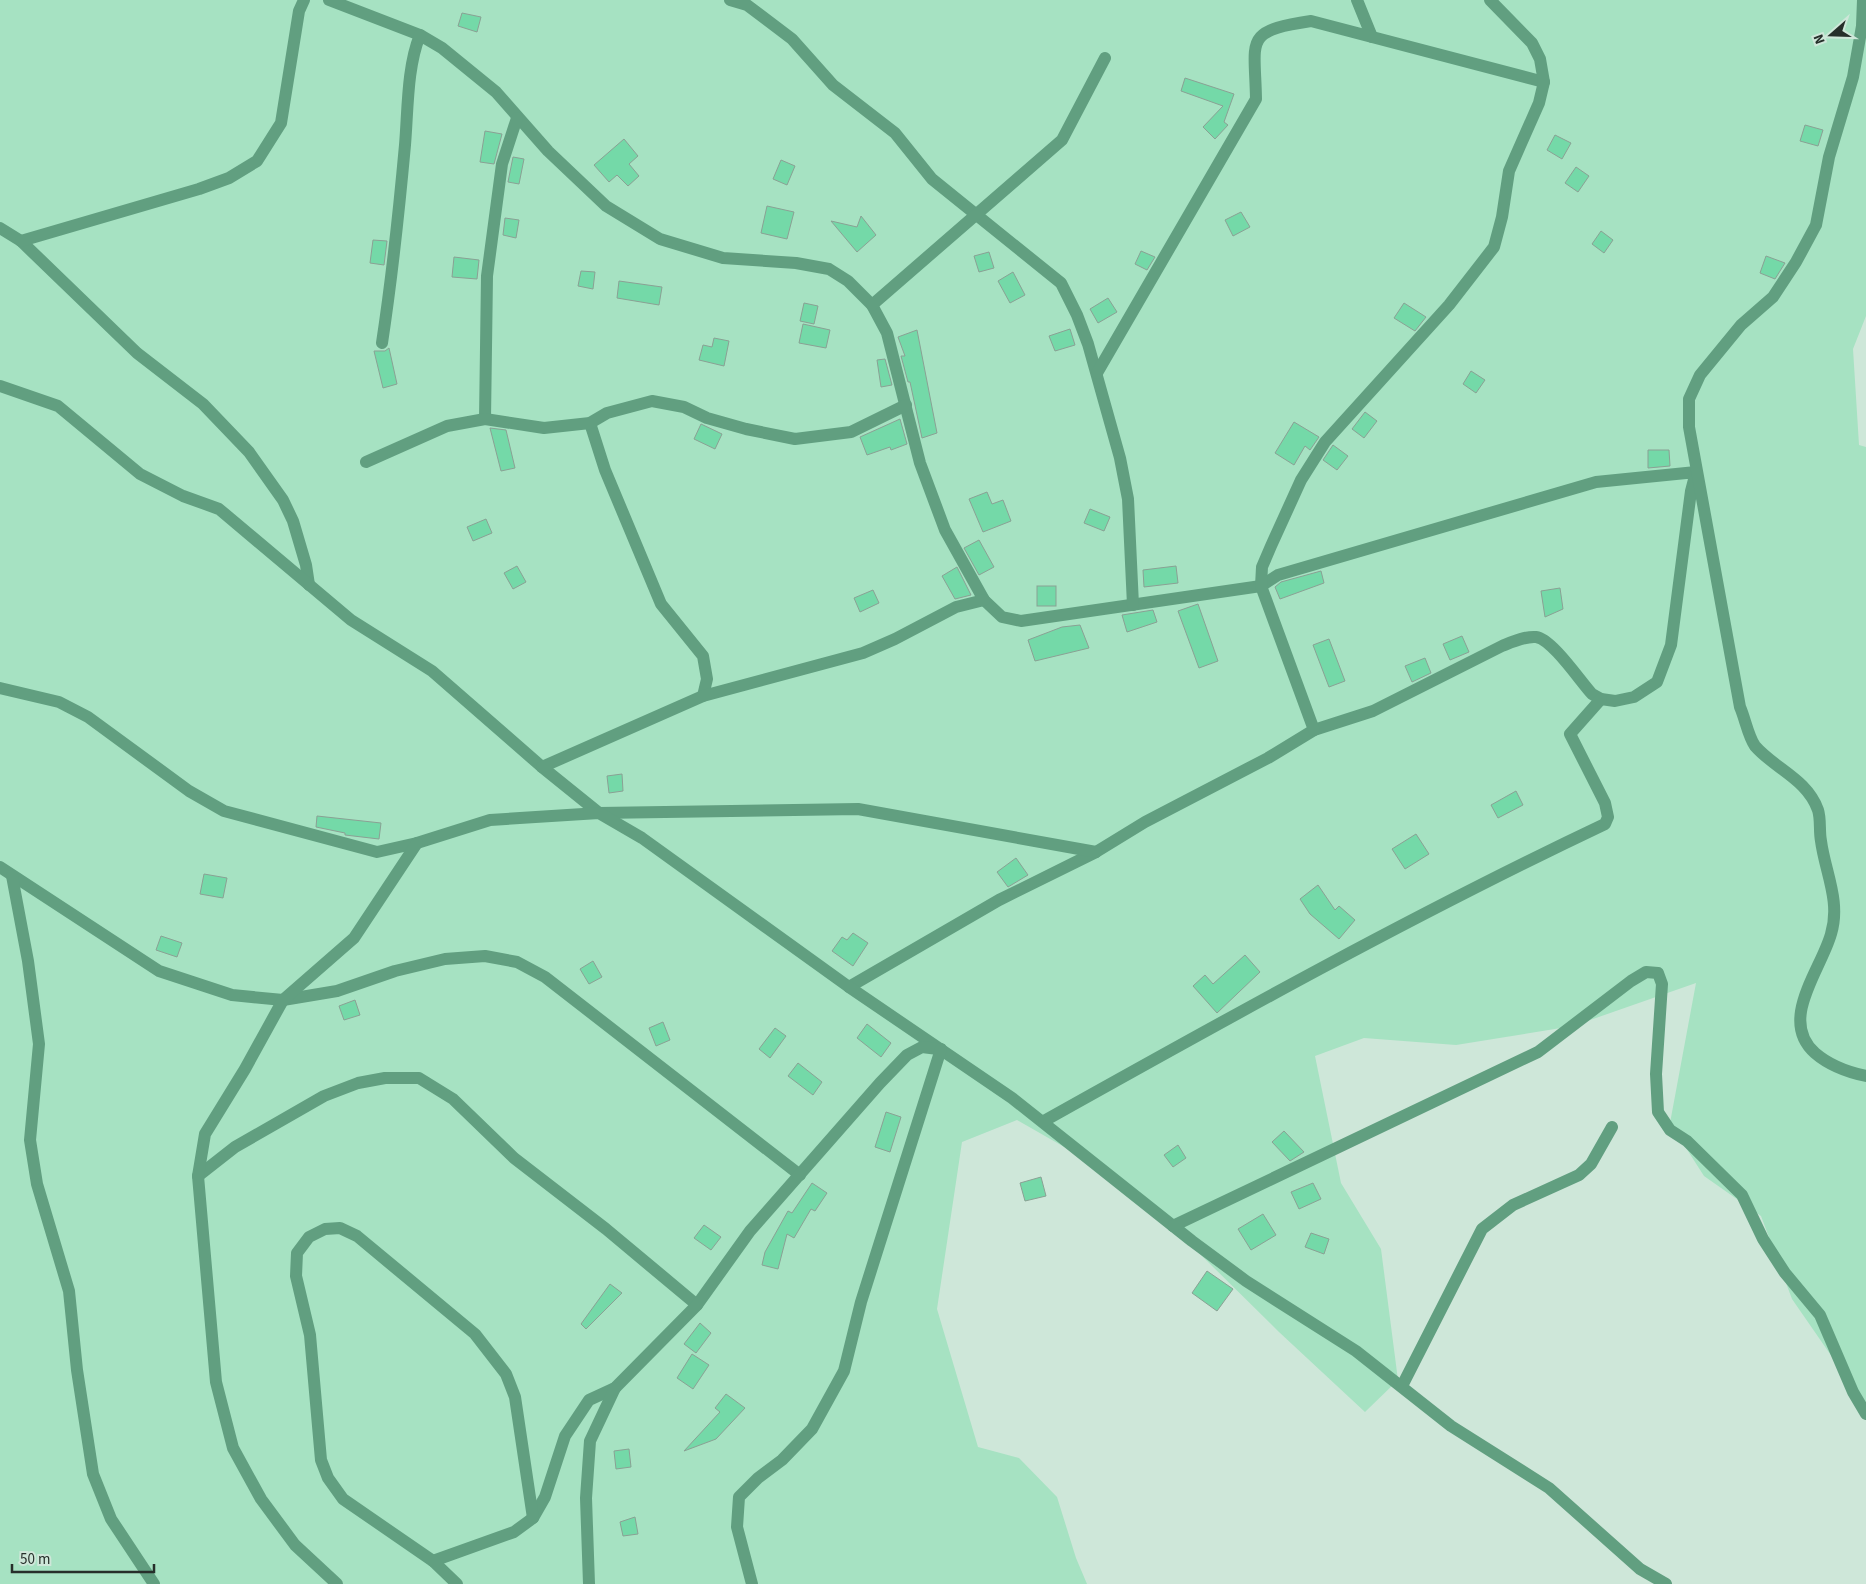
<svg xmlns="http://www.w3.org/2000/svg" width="1866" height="1584" font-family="'Source Sans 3',sans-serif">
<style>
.green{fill:#a6e2c2}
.building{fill:#74d9a8;stroke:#8aa194}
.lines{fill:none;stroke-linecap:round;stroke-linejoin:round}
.street{stroke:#619f80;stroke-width:12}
</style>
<rect width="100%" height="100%" fill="#cee7d9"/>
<!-- green -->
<path class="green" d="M 0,0 L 1866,0 L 1866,316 L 1853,349 L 1859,445 L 1866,447 L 1866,1406 L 1792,1299 L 1761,1216 L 1704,1176 L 1670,1123 L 1696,983 L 1573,1026 L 1456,1045 L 1364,1038 L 1315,1056 L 1341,1183 L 1381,1249 L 1398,1380 L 1365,1412 L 1279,1332 L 1129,1184 L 1017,1120 L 962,1142 L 937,1309 L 978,1447 L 1019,1458 L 1057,1497 L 1076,1558 L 1087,1584 L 0,1584 Z"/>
<!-- building -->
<g class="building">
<path d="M 462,13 L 481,17 L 477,32 L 458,26 Z"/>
<path d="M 1185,78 L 1234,94 L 1224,122 L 1228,125 L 1215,139 L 1203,127 L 1223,106 L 1181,91 Z"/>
<path d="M 1805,125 L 1823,130 L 1818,146 L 1800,141 Z"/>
<path d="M 485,131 L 502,134 L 494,164 L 480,162 Z"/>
<path d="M 1555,135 L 1571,143 L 1562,159 L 1547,150 Z"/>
<path d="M 624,139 L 638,156 L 629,164 L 639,176 L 628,186 L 617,175 L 609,182 L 594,165 Z"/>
<path d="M 513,157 L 524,159 L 519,184 L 508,182 Z"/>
<path d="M 781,160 L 795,166 L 787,185 L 773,179 Z"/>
<path d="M 1576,167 L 1589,176 L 1578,192 L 1565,183 Z"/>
<path d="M 767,206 L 794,212 L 787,239 L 761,233 Z"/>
<path d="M 1241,212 L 1250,227 L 1233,236 L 1225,220 Z"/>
<path d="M 861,216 L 876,235 L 857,252 L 831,221 L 857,227 Z"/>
<path d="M 505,218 L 519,220 L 516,238 L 503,235 Z"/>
<path d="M 1601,231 L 1613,240 L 1604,253 L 1592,244 Z"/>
<path d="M 373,240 L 387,241 L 384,265 L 370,263 Z"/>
<path d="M 1141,251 L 1155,257 L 1147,270 L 1135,264 Z"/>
<path d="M 989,252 L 994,268 L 979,272 L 974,256 Z"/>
<path d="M 1766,256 L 1785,263 L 1775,279 L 1760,273 Z"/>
<path d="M 454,257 L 479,260 L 477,279 L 452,277 Z"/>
<path d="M 581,271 L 595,272 L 593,289 L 578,286 Z"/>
<path d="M 1013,272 L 1025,295 L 1010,303 L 998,281 Z"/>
<path d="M 619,281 L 662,287 L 659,305 L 617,298 Z"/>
<path d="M 1108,298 L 1117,312 L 1098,323 L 1090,309 Z"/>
<path d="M 804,303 L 818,306 L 814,324 L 800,321 Z"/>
<path d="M 1404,303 L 1426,317 L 1415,331 L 1394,318 Z"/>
<path d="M 803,324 L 830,330 L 826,348 L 799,343 Z"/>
<path d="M 1070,329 L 1075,345 L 1055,351 L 1049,336 Z"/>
<path d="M 917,330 L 937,433 L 922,438 L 910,382 L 908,382 L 901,356 L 905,356 L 898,337 Z"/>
<path d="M 714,338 L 729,341 L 724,366 L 699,360 L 703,345 L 712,347 Z"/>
<path d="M 389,348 L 397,384 L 383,388 L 374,351 L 385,351 Z"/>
<path d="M 885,359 L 892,385 L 881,387 L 877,360 Z"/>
<path d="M 1471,371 L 1485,380 L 1476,393 L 1463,384 Z"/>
<path d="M 1365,412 L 1377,421 L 1364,438 L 1352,429 Z"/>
<path d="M 900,419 L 907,444 L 891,450 L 890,447 L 867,455 L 860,437 Z"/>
<path d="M 1294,422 L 1319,437 L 1310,450 L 1305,446 L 1294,465 L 1275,453 Z"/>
<path d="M 701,424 L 722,434 L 715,449 L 694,439 Z"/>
<path d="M 490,428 L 506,430 L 515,468 L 501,471 Z"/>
<path d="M 1333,445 L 1348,456 L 1337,470 L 1323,460 Z"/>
<path d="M 1648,450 L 1669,450 L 1670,466 L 1648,468 Z"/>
<path d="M 987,492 L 992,504 L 1003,500 L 1011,521 L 983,532 L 969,499 Z"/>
<path d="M 1090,509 L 1110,517 L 1104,531 L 1084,523 Z"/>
<path d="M 486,519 L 492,533 L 473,541 L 467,527 Z"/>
<path d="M 979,540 L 994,567 L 979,575 L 964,548 Z"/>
<path d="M 517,566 L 526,582 L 513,589 L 504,573 Z"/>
<path d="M 1176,566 L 1178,583 L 1144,587 L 1143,570 Z"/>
<path d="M 957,567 L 971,595 L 955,599 L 942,576 Z"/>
<path d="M 1321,571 L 1324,583 L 1280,599 L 1275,587 L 1281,582 Z"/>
<rect x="1037" y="586" width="19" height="20"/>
<path d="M 1560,588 L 1563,609 L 1545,617 L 1541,591 Z"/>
<path d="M 873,590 L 879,603 L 860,612 L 854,598 Z"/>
<path d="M 1198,604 L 1218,661 L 1199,668 L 1178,611 Z"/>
<path d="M 1153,610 L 1157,622 L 1127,632 L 1122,615 Z"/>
<path d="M 1080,625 L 1089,648 L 1035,661 L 1028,640 L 1062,627 Z"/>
<path d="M 1462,636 L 1469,652 L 1450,660 L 1443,644 Z"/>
<path d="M 1329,639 L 1345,681 L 1329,687 L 1313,645 Z"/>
<path d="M 1425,658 L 1431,673 L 1412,682 L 1405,666 Z"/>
<path d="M 622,774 L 623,791 L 609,793 L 607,776 Z"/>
<path d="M 1516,791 L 1523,805 L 1498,818 L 1491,805 Z"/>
<path d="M 317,816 L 381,823 L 379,839 L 345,835 L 345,833 L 316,827 Z"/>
<path d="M 1416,834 L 1429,854 L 1405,869 L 1392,849 Z"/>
<path d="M 1016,858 L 1028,875 L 1008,887 L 997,872 Z"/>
<path d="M 204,874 L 227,878 L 223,898 L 200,894 Z"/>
<path d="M 1318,885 L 1335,910 L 1339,906 L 1355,920 L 1339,939 L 1310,914 L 1300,899 Z"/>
<path d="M 853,933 L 868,943 L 853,966 L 832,951 L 842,937 L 847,940 Z"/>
<path d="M 161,936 L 182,943 L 177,957 L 156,950 Z"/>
<path d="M 1245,955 L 1260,972 L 1217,1013 L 1193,986 L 1205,975 L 1213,984 Z"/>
<path d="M 593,961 L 602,977 L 589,984 L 580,969 Z"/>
<path d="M 355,1000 L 360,1015 L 344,1020 L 339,1006 Z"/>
<path d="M 663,1022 L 670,1040 L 656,1046 L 649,1028 Z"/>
<path d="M 867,1024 L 891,1043 L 881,1057 L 857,1038 Z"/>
<path d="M 775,1028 L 786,1036 L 770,1058 L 759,1049 Z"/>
<path d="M 798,1063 L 822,1082 L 813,1095 L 788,1076 Z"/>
<path d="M 886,1112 L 901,1117 L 890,1152 L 875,1147 Z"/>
<path d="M 1284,1131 L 1304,1152 L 1290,1161 L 1272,1142 Z"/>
<path d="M 1178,1145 L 1186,1158 L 1173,1167 L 1164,1155 Z"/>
<path d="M 1041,1177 L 1046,1196 L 1025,1201 L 1020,1183 Z"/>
<path d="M 812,1183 L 827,1193 L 815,1211 L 811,1209 L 794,1238 L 787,1234 L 778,1269 L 762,1265 L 765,1252 L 788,1211 L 792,1213 Z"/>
<path d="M 1313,1183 L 1321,1199 L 1299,1209 L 1291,1192 Z"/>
<path d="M 1263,1214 L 1276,1235 L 1251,1250 L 1238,1229 Z"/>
<path d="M 704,1225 L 721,1237 L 711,1250 L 694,1238 Z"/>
<path d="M 1311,1233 L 1329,1239 L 1324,1254 L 1305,1247 Z"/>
<path d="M 1207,1271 L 1233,1289 L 1217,1311 L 1192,1293 Z"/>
<path d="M 610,1284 L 622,1293 L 586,1329 L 581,1324 Z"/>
<path d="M 700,1323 L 711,1333 L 696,1353 L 684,1344 Z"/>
<path d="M 692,1354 L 709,1365 L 693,1389 L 677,1378 Z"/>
<path d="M 726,1394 L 745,1408 L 716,1439 L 684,1451 L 720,1412 L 715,1408 Z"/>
<path d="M 629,1449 L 631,1467 L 616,1469 L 614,1451 Z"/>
<path d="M 635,1517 L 638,1534 L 623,1536 L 620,1522 Z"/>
</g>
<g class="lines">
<!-- street -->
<g class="street">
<path d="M 329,0 L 420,35 L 442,48 L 496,92 L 548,151 L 606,206 L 660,239 L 723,258 L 796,263 L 829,269 L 848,281 L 872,305 L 887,333 L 920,463 L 945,530 L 984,600 L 1002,617 L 1021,621 L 1261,586 L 1278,575 L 1596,482 L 1696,472 L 1691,491 L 1671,645 L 1657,682 L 1634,697 L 1615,701 L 1601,699 L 1592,694 C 1580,681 1552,639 1536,637 C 1525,636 1512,642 1502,646 L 1373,711 L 1314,730 L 1268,758 L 1145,822 L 1096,852 L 999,900 L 849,987"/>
<path d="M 730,0 L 747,5 L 792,39 L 833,85 L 895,133 L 932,179 L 1061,283 L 1077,315 L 1088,344 L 1120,458 L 1128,499 L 1133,605"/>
<path d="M 1357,0 L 1372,37"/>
<path d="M 1863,0 L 1862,26 L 1853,77 L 1829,157 L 1816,225 L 1796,262 L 1773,297 L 1741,325 L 1700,375 L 1689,399 L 1689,427 L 1740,707 C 1745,718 1748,736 1755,746 C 1775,769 1807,779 1818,810 C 1821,819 1819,831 1821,841 C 1825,872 1841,901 1831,934 C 1821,970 1778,1020 1815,1053 C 1830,1066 1847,1072 1866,1076"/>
<path d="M 0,228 L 21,241 L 137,353 L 203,404 L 249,452 L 283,500 L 293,521 L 306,565 L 309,585"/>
<path d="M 21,241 L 199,189 L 229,178 L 257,161 L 281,123 L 299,11 L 304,0"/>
<path d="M 872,305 L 1062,140 L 1105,58"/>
<path d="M 382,343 C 392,277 399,211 405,145 C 408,109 407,67 420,35"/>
<path d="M 1097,373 L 1256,99 C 1255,39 1243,31 1311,21 L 1544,82"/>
<path d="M 0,386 L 58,406 L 140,474 L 183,496 L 219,509 L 351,620 L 432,671 L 542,767 L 599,813 L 858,809 L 1096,852"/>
<path d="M 485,419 L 487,276 L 502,164 L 517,118"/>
<path d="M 590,423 L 605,470 L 661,604 L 703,656 L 707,679 L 703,696"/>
<path d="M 366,462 L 447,426 L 485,419 L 544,428 L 590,423 L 607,413 L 652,401 L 684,407 L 707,418 L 746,429 L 795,439 L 851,432 L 906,405"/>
<path d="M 0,688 L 59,702 L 88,717 L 189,791 L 224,811 L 377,852 L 417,843 L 490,820 L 599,813 L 642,838 L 849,987 L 1012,1098 L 1192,1241 L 1246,1281 L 1356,1351 L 1451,1426 L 1549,1488 L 1640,1569 L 1666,1584"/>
<path d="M 1314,730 L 1261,586 L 1262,567 L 1271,546 L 1301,480 L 1325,442 L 1449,305 L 1494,247 L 1502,217 L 1509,171 L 1539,103 L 1544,82 L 1540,59 L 1532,43 L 1490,0"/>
<path d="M 542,767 L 703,696 L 863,653 L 895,639 L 956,607 L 984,600"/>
<path d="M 0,867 L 159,971 L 232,995 L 283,1000 L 337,991 L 395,971 L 445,959 L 485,956 L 517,962 L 545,977 L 800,1175"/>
<path d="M 12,876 L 28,961 L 39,1044 L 30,1140 L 37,1184 L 69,1291 L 77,1370 L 93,1474 L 111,1519 L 154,1584"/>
<path d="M 1044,1121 C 1228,1018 1413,915 1605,824 L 1608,817 L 1605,803 L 1570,734 L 1601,699"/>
<path d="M 198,1176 L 235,1147 L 324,1096 L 358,1083 L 385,1078 L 419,1078 L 453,1099 L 514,1158 L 606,1229 L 697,1305"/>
<path d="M 1173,1226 L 1538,1052 L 1631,981 L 1646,972 L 1658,973 L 1662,984 L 1656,1074 L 1658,1112 L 1670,1130 L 1687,1141 L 1742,1195 L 1763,1239 L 1785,1273 L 1820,1315 L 1853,1392 L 1866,1414"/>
<path d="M 1402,1386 L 1482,1229 L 1513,1205 L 1579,1175 L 1591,1164 L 1612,1127"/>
<path d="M 433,1561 L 514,1532 L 533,1518 L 545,1497 L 565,1436 L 589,1400 L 615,1388 L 697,1305 L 750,1231 L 880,1083 L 907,1055 L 922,1047 L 938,1049"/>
<path d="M 337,1584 L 295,1545 L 261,1499 L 233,1448 L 216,1382 L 198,1176 L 205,1134 L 245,1069 L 283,1000 L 354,938 L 417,843"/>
<path d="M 457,1584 L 433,1561 L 343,1499 L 328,1478 L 321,1460 L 310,1335 L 296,1276 L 297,1253 L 309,1237 L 325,1229 L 340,1228 L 357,1236 L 475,1334 L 506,1374 L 515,1397 L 533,1518"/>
<path d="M 589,1584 L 586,1498 L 590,1441 L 615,1388"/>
<path d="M 752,1584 L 737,1527 L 739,1497 L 758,1478 L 782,1460 L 812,1429 L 844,1371 L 861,1302 L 941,1049"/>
</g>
</g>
<!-- north arrow -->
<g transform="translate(1831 35) rotate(250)" stroke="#cee7d9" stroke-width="4" paint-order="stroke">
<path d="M0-4L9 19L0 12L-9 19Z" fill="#262f2a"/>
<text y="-8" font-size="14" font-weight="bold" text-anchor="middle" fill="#262f2a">N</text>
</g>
<!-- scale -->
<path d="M12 1564v8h142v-8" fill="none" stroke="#262f2a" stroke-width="2.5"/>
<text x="20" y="1564" font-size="15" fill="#262f2a" stroke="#cee7d9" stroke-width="4" paint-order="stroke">50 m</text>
</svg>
